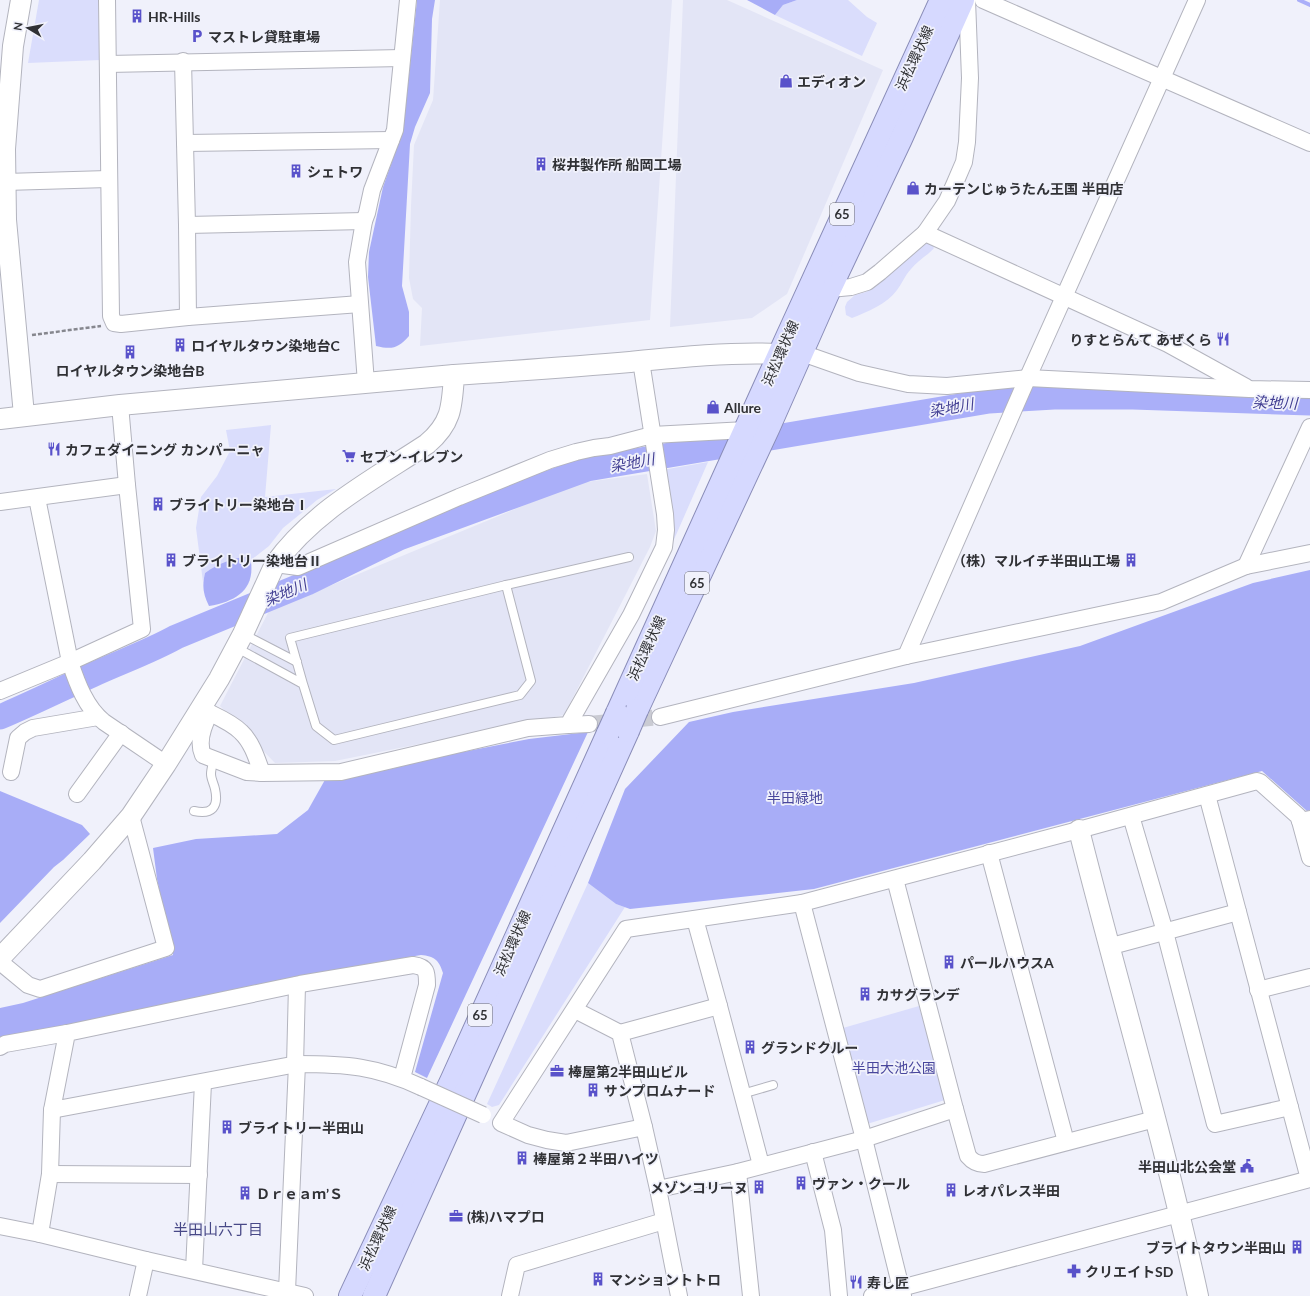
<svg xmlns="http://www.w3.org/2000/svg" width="1310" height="1296" font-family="Lato,'Noto Sans JP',sans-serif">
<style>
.built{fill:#e3e5f6}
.green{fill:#daddfc}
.forest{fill:#a8adf7}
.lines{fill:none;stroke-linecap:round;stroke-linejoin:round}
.stream{stroke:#aaaff9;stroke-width:4}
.river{stroke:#aaaff9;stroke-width:25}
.minor-tunnel{stroke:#cacbd3;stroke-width:16;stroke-dasharray:16 8;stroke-linecap:butt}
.service-casing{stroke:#b3b4be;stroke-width:10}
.minor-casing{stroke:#b3b4be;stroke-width:18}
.tertiary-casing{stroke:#b3b4be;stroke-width:22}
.primary-casing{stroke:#8a8db8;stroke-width:24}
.path{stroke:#86878e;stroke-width:2.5;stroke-dasharray:4 2;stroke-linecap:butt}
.service{stroke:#fff;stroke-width:8}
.minor{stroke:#fff;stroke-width:16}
.tertiary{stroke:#fff;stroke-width:20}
.primary{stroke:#d6d9ff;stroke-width:22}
.minor-bridge-casing{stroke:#b3b4be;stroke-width:18;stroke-linecap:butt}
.primary-bridge-casing{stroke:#8a8db8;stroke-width:24;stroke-linecap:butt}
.minor-bridge{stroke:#fff;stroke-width:16}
.primary-bridge{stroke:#d6d9ff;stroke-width:22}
.labels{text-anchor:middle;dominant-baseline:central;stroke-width:3.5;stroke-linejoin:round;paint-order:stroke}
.shield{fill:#f0f1fb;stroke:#6a6b70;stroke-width:1}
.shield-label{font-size:13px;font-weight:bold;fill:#303135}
.poi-label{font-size:14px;font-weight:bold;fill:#303135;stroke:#f0f1fb;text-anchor:start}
.street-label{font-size:14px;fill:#303135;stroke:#f0f1fb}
.park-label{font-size:14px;fill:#49479d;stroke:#f0f1fb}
.water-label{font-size:15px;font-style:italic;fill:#423f93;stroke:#f0f1fb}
.neighbourhood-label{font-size:15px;fill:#484987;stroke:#f0f1fb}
</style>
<rect width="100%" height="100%" fill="#f0f1fb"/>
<!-- built -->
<g class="built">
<path d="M 440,0 L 672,0 L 650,320 L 420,346 L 422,308 L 413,299 L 409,278 L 411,206 L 414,145 L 433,100 Z"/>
<path d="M 683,0 L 727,0 L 883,70 L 787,294 L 752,318 L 670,327 Z"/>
<path d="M 647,474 L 656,531 L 650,547 L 564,715 L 335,761 L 275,763 L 220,706 L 269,611 L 578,483 Z"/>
</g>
<!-- green -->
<g class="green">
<path d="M 39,0 L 98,0 L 100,60 L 28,63 Z"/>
<path d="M 797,0 L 848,0 L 867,17 L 877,23 L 862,56 L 775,15 L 783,5 Z"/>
<path d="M 929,243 L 932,244 L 934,248 C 927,256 917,261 911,269 C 905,275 902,284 897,290 C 887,304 867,312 852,318 L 846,315 L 845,307 L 847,302 L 855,295 L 866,292 L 877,285 L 922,245 Z"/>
<path d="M 271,425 L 265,497 L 336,489 L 317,500 L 299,515 L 283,528 L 269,546 L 251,560 L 250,556 C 234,558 218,563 205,573 L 203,582 L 196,528 L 201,497 L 217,476 L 230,451 L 226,430 Z"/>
<path d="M 708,462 L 665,560 L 662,470 Z"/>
<path d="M 588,883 L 616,904 L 625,907 L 499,1105 L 492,1107 L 487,1104 Z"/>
<path d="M 919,1006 L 945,1100 L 867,1124 L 843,1028 Z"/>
</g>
<!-- forest -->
<g class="forest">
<path d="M 417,0 L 435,0 L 432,19 L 430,93 L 415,127 L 410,144 L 402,286 L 409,312 L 409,336 C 398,348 393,350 376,346 L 368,277 L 369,252 L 383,187 L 403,130 Z"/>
<path d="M 747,0 L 797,0 L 783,5 L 775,15 Z"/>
<path d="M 250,556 C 257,588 238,601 209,606 C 203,594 202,586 205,573 C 218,563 234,558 250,556 Z"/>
<path d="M 1310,570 L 1310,810 L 1307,811 L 1262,771 L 814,889 L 630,909 L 616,904 L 588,883 L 625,789 L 689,722 L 733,712 L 914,683 L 1080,646 L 1253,583 Z"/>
<path d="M 588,732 L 427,1078 L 415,1072 L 443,973 C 439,960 434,956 421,955 L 362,965 L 0,1039 L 0,1008 L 23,1003 L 173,955 L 157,879 L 153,848 L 196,839 L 277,834 L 308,810 L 326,778 L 391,769 L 437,757 L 529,739 Z"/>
<path d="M 0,791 L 82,825 L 90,834 L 63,860 L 54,867 L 0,923 Z"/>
</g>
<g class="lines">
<!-- stream -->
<path class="stream" d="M 1299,0 L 1310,5"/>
<!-- river -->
<path class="river" d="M 0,717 C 31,704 61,689 92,675 C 120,662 149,652 176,637 L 307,583 L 399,538 L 587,469 L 989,401 L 1054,397 L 1133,397 L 1310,403"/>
<!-- minor-tunnel -->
<path class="minor-tunnel" d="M 589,724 L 660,717"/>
<!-- service casing -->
<g class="service-casing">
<g id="service">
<path d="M 506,585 L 629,557"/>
<path d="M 243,634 L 297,662"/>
<path d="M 237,648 L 303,684 L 316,726 L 334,740 L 520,695 L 531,681 L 506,585 L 290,638 L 303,684"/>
<path d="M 194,811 C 212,815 219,807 215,789 C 214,784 211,779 211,774 C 211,769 213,763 214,759"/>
<path d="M 742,1094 L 773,1085"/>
</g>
</g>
<!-- minor casing -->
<g class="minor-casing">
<g id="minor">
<path d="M 107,0 L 111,316 L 114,323 L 121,324 L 188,317 L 360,304"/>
<path d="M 983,0 L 1310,143"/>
<path d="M 183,61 L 187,225 L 188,317"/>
<path d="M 108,64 L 402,58"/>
<path d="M 185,143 L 391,140"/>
<path d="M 5,182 L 108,179"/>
<path d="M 187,225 L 364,221"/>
<path d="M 925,233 L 1168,344 L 1246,387"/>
<path d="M 830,289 L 851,287 L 867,282 L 880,272 L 925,233 L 947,201 L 955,183 L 964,162 L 967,142 L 970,78 L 967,0"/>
<path d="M 791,353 L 802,353 L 859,373 L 908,384 L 947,386 L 1028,378 L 1249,389 L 1310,390"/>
<path d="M 366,383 L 357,262 L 364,221 L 367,213 L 372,190 L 395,130 L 408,0"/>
<path d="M 37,498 L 70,662 C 77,683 86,708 104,722 L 166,764"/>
<path d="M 0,502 L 127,485"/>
<path d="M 275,564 L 298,567 L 459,497 L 550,460 L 576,452 L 594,448 L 610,446 L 652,435 L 746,430"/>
<path d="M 1246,566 L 1310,427"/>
<path d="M 906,656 L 1024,386 L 1197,0"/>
<path d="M 0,691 L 70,662 L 142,629 L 127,485 L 120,405"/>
<path d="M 200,708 C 213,715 230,721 241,732 C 252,742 257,759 262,773 L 341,772 L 528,728 L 568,725 L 631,615 L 664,547 L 666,530 L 665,514 L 641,361"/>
<path d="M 210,713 C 203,726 197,741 203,755 L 247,772 L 262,773"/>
<path d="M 660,717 L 906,656 L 1161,602 L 1246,566 L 1310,553"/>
<path d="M 568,725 L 589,724"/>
<path d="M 11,772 L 18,738 L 25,732 L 33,728 L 98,717"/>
<path d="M 77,794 L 121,733"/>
<path d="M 1207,795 L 1309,1179"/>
<path d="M 1131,816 L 1165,932 L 1215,1124 L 1290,1107"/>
<path d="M 1300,821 L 1310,858"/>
<path d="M 989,853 L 1066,1142"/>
<path d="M 802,903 L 864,1139 L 901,1288 L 872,1296"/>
<path d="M 1108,947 L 1238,912"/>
<path d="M 0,962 L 28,985 L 40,989 L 166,948 L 131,816"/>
<path d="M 1258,990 L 1310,977"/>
<path d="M 719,1006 L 761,1165"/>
<path d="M 575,1010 L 620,1033 L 644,1127"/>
<path d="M 620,1033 L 719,1006 L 695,919"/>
<path d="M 0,1047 L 5,1044 L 67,1033"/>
<path d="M 295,1065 L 297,985"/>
<path d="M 402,1078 L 427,985 C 427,972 427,967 413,965 L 300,984 L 67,1033 L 52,1110 L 297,1064 C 346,1064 376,1066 421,1087"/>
<path d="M 955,1109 L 968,1156 C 973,1162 977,1164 984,1164 L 1155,1119"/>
<path d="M 813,1152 L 833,1230 L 839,1296"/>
<path d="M 738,1172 L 751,1296"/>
<path d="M 50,1174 L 199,1175"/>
<path d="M 658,1189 L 738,1172 L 864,1139 L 955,1109 L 895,879"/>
<path d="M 0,1226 L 40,1234 L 146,1260 L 305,1296"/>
<path d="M 40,1234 L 50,1174 L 52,1110"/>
<path d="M 194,1270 L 203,1083"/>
<path d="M 287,1291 L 297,1064"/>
<path d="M 138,1296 L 146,1260"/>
<path d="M 510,1296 L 517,1265 L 664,1221"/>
<path d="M 679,1296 L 658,1189 L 644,1127 L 566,1143 L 547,1140 L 528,1135 L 501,1123 L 626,929 L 802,903 L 1086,828 L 1257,781 L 1260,782 L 1298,816 L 1300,821 L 1310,819"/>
<path d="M 903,1296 L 901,1288 L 1310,1179"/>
</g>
</g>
<!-- tertiary casing -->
<g class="tertiary-casing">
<g id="tertiary">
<path d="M 21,0 L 13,46 L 5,149 L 6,220 L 24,415"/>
<path d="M 0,419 L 120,405 L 454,375"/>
<path d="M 1079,830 C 1118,985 1164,1139 1198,1296"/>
<path d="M 0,958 L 92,861 L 131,816 L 166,764 L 219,679 L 243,634 L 275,564 C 313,511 374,479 427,444 C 452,423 452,406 454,375 C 513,371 572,367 630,362 C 680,357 729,352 779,354"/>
</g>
</g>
<!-- primary casing -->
<g class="primary-casing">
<g id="primary">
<path d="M 637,710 L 769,427 L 830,289 L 901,139 L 963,0"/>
<path d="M 617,713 C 725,475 831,237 941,0"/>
<path d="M 350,1296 L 452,1079 L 608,733"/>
<path d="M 374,1296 L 628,731"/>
</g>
</g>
<!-- path -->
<path class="path" d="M 32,335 L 101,326"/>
<!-- service -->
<use href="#service" class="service"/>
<!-- minor -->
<use href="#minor" class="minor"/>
<!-- tertiary -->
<use href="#tertiary" class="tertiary"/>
<!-- primary -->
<use href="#primary" class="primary"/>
<!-- minor-bridge casing -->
<g class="minor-bridge-casing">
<path id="minor-bridge" d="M 421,1087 L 483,1115"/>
</g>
<!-- primary-bridge casing -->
<g class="primary-bridge-casing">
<g id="primary-bridge">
<path d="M 628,731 L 637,710"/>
<path d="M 608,733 L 617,713"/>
</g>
</g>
<!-- minor-bridge -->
<use href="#minor-bridge" class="minor-bridge"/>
<!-- primary-bridge -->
<use href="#primary-bridge" class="primary-bridge"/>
</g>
<!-- icons -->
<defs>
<g id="building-bare" transform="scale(1.08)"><path d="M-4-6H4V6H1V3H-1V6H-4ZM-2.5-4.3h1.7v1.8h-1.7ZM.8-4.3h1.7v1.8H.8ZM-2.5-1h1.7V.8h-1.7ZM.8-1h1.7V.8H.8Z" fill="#5952ca" stroke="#f0f1fb" stroke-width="2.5" paint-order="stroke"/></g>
<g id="parking-bare" transform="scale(1.08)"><path d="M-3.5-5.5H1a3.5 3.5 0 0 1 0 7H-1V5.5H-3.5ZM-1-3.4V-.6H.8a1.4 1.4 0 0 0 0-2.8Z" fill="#5952ca" stroke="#f0f1fb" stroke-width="2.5" paint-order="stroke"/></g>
<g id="shop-bare" transform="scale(1.08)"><path d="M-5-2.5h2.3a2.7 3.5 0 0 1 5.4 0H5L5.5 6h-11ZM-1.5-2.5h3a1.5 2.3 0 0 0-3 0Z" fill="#5952ca" stroke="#f0f1fb" stroke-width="2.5" paint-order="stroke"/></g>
<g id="restaurant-bare" transform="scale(1.08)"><path d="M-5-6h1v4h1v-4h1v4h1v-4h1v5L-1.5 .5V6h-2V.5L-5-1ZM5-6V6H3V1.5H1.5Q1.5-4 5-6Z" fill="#5952ca" stroke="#f0f1fb" stroke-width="2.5" paint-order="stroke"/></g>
<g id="supermarket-bare" transform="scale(1.08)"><path d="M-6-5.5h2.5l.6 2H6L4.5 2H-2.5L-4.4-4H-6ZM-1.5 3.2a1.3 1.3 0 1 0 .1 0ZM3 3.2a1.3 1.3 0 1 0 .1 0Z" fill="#5952ca" stroke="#f0f1fb" stroke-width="2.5" paint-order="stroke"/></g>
<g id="office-bare" transform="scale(1.08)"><path d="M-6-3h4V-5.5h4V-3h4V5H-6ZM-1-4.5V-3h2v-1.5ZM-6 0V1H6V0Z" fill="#5952ca" stroke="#f0f1fb" stroke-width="2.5" paint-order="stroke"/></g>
<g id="civic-bare" transform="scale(1.08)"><path d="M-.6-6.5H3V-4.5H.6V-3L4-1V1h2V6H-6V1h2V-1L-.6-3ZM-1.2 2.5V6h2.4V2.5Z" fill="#5952ca" stroke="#f0f1fb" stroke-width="2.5" paint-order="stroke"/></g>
<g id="pharmacy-bare" transform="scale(1.08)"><path d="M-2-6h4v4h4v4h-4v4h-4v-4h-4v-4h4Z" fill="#5952ca" stroke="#f0f1fb" stroke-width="2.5" paint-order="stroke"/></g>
</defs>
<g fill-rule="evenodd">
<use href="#building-bare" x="137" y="16"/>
<use href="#parking-bare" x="197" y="36"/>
<use href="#shop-bare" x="786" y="81"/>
<use href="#building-bare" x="541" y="164"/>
<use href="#building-bare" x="296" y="171"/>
<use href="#shop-bare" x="913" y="188"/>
<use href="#restaurant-bare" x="1223" y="339"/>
<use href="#building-bare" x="180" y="345"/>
<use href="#building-bare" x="130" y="352"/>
<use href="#shop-bare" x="713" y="407"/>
<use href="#restaurant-bare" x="54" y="449"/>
<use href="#supermarket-bare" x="349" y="456"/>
<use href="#building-bare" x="158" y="504"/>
<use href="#building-bare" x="171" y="560"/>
<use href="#building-bare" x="1131" y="560"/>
<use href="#building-bare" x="949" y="962"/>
<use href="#building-bare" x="865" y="994"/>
<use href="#building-bare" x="750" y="1047"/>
<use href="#office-bare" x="557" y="1071"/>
<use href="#building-bare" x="593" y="1090"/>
<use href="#building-bare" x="227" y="1127"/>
<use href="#building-bare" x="522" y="1158"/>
<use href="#civic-bare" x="1247" y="1166"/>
<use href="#building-bare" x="801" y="1183"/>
<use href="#building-bare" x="759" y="1187"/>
<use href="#building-bare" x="951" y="1190"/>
<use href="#building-bare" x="245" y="1193"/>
<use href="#office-bare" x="456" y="1216"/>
<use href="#building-bare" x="1297" y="1247"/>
<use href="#pharmacy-bare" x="1074" y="1271"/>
<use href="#building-bare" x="598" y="1279"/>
<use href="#restaurant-bare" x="856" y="1282"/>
</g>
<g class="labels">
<!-- shield labels -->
<g class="shield">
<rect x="830" y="203" width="24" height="22" rx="3"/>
<rect x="685" y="572" width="24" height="22" rx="3"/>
<rect x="468" y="1004" width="24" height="22" rx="3"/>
</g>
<g class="shield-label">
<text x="842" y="214">65</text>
<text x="697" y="583">65</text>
<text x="480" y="1015">65</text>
</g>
<!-- poi labels -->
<g class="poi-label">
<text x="148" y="16">HR-Hills</text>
<text x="208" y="36">マストレ貸駐車場</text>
<text x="797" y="81">エディオン</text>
<text x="552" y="164">桜井製作所 船岡工場</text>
<text x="307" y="171">シェトワ</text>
<text x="924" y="188">カーテンじゅうたん王国 半田店</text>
<text x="1212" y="339" text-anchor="end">りすとらんて あぜくら</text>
<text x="191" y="345">ロイヤルタウン染地台C</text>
<text x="130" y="370" text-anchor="middle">ロイヤルタウン染地台B</text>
<text x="724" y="407">Allure</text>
<text x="65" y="449">カフェダイニング カンパーニャ</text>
<text x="360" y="456">セブン-イレブン</text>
<text x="169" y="504">ブライトリー染地台Ⅰ</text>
<text x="182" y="560">ブライトリー染地台Ⅱ</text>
<text x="1120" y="560" text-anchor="end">（株）マルイチ半田山工場</text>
<text x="960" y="962">パールハウスA</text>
<text x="876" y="994">カサグランデ</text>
<text x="761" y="1047">グランドクルー</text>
<text x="568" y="1071">棒屋第2半田山ビル</text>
<text x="604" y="1090">サンプロムナード</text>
<text x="238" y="1127">ブライトリー半田山</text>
<text x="533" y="1158">棒屋第２半田ハイツ</text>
<text x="1236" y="1166" text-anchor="end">半田山北公会堂</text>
<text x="812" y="1183">ヴァン・クール</text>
<text x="748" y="1187" text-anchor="end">メゾンコリーヌ</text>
<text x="962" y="1190">レオパレス半田</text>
<text x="256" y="1193">Ｄｒｅａｍ’Ｓ</text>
<text x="467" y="1216">(株)ハマプロ</text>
<text x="1286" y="1247" text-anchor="end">ブライトタウン半田山</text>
<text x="1085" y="1271">クリエイトSD</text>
<text x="609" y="1279">マンショントトロ</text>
<text x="867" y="1282">寿し匠</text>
</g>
<!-- street labels -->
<g class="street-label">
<text transform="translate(914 58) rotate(-65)">浜松環状線</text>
<text transform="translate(780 353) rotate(-66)">浜松環状線</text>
<text transform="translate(646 648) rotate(-65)">浜松環状線</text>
<text transform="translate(512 943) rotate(-66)">浜松環状線</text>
<text transform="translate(377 1238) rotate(-65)">浜松環状線</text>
</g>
<!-- park labels -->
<g class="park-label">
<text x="795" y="797">半田緑地</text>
<text x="894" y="1067">半田大池公園</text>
</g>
<!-- water labels -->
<g class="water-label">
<text transform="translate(1275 402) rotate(2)">染地川</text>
<text transform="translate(951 407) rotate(-10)">染地川</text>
<text transform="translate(632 462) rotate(-10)">染地川</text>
<text transform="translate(285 592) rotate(-23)">染地川</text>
</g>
<!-- neighbourhood labels -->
<g class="neighbourhood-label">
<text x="218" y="1229">半田山六丁目</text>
</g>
</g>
<!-- north arrow -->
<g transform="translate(28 28) rotate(280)" stroke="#f0f1fb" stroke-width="3" paint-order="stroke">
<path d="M0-3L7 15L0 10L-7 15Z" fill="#303135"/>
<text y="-6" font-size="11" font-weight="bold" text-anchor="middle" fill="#303135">N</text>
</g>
</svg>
